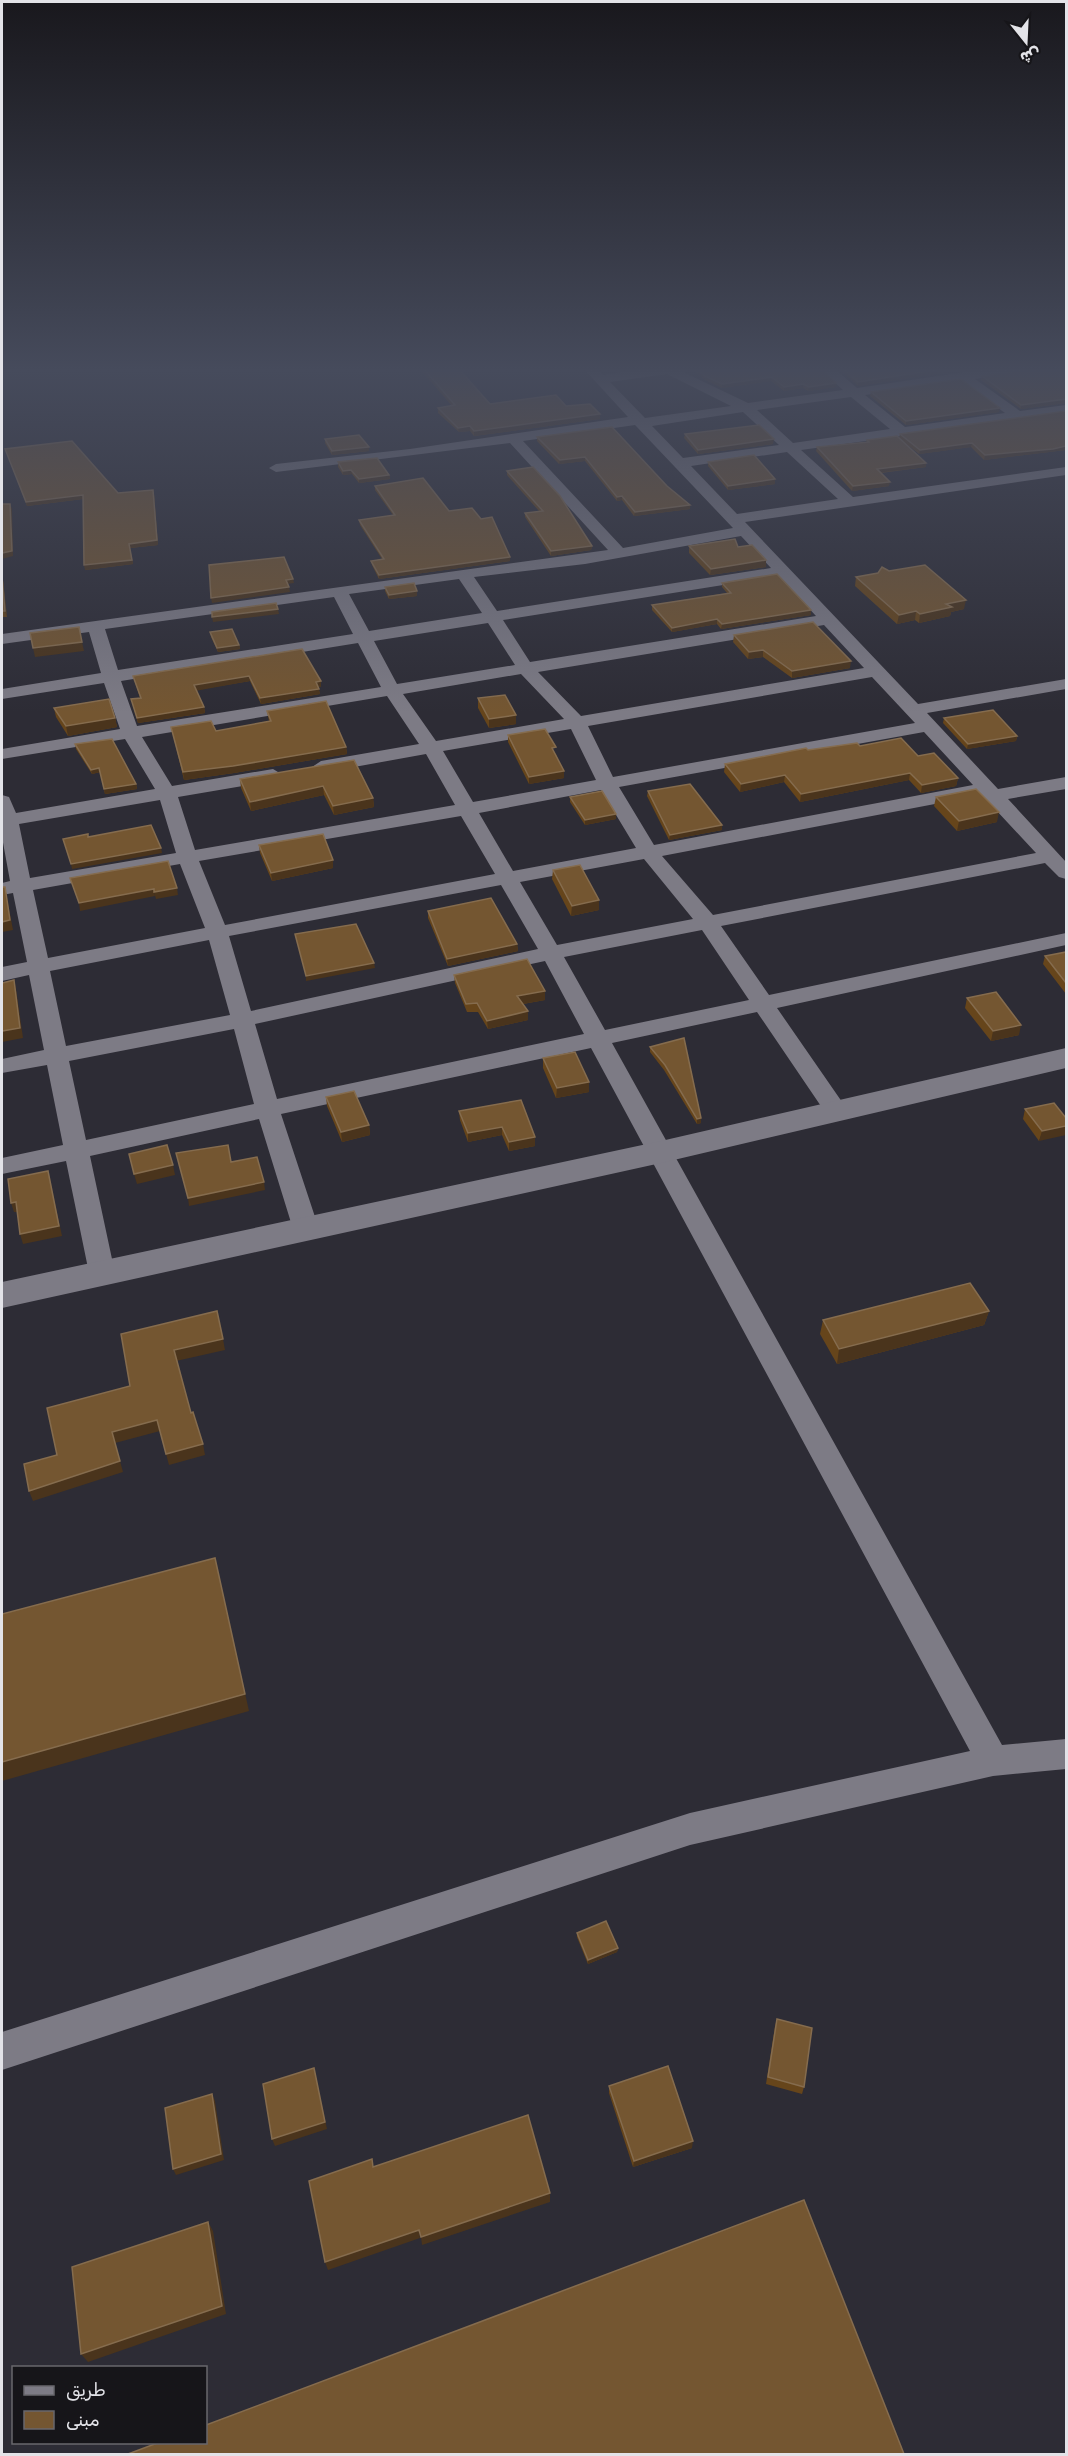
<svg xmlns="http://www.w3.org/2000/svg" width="1068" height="2456" font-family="Rubik,Cairo,sans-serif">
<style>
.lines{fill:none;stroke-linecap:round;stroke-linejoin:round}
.street{fill:#7d7b85;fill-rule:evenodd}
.secondary{fill:#7d7b85;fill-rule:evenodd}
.wall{fill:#66451b}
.shaded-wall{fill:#4a341c}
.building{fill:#745631;stroke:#856c4e;stroke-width:1.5}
</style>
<rect width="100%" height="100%" fill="#2d2c35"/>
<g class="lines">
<!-- street -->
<path class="street" d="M 583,368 L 597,368 L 603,375 L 649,368 L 689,368 L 683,372 L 748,403 L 843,390 L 819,368 L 834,368 L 857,388 L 992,368 L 1028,368 L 1022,372 L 975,379 L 1020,411 L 1066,405 L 1066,413 L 801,450 L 853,497 L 1066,467 L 1066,475 L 745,522 L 918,704 L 1066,679 L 1066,689 L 927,713 L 998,789 L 1066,777 L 1066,789 L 1008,799 L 1066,862 L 1066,879 L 1059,877 L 1045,863 L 721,926 L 769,995 L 1066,933 L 1066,945 L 777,1008 L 849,1112 L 845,1118 L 837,1120 L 829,1118 L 757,1012 L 612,1043 L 1002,1745 L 1066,1739 L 1066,1769 L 993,1776 L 690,1845 L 2,2070 L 2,2032 L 690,1813 L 970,1751 L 591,1048 L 281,1114 L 319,1229 L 315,1235 L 306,1238 L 297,1235 L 293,1229 L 259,1119 L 90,1156 L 115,1273 L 111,1280 L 102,1283 L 93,1280 L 89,1273 L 66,1161 L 2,1174 L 2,1158 L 63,1145 L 47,1065 L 2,1073 L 2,1059 L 44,1050 L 29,975 L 2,981 L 2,967 L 27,962 L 13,893 L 2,895 L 2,883 L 10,881 L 2,837 L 2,795 L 9,797 L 16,813 L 155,789 L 125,739 L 2,759 L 2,749 L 120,729 L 104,683 L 2,699 L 2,689 L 101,673 L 89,632 L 2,644 L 2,634 L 608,550 L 510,443 L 276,472 L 269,468 L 276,464 L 410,449 L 628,417 ZM 667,374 L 731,406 L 645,418 L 610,382 ZM 961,381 L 1005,413 L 905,427 L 865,395 ZM 851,397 L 890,429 L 793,443 L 757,410 ZM 743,412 L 779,445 L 683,458 L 652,426 ZM 635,425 L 636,426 L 733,528 L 623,548 L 523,441 ZM 787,452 L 838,499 L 737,514 L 691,466 ZM 741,536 L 771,568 L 497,611 L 474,577 L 585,564 ZM 779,576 L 816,616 L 530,662 L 503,620 ZM 459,579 L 482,613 L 369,631 L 349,594 ZM 334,597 L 353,634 L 118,670 L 105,629 ZM 488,623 L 515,665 L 397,684 L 374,641 ZM 824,625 L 864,668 L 581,716 L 538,672 ZM 358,643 L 381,687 L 137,726 L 121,681 ZM 521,674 L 564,719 L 436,741 L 403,694 ZM 872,677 L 915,723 L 613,777 L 588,726 ZM 387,696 L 419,744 L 321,761 L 312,767 L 321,773 L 426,754 L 455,805 L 195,850 L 178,797 L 273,781 L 283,775 L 273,769 L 172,786 L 142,737 ZM 571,729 L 596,780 L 473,802 L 443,751 ZM 924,732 L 973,785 L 654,845 L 619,787 ZM 601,790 L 636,848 L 513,871 L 479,813 ZM 982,795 L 1036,853 L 713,915 L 662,856 ZM 160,800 L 176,853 L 30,878 L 19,824 ZM 461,816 L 495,874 L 225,925 L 199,861 ZM 644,859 L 693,919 L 557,945 L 520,882 ZM 180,864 L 205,928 L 48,958 L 33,890 ZM 501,885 L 538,949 L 251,1011 L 229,936 ZM 702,930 L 749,1000 L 605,1030 L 564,957 ZM 209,940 L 230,1015 L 66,1046 L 50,971 ZM 545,961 L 584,1034 L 277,1099 L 255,1024 ZM 234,1029 L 254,1104 L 86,1140 L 69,1061 Z"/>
<!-- secondary -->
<path class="secondary" d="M 1066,1048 L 1066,1068 L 661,1163 L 2,1308 L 2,1282 L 661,1141 Z"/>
</g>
<!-- wall -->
<g class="wall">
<path d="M 419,368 L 458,368 L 490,404 L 566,406 L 600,419 L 474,436 L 470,431 L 459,432 L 438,413 L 438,408 L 452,406 Z"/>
<path d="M 691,368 L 821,368 L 836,383 L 836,387 L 808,391 L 803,388 L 784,391 L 771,381 L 722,388 L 705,380 Z"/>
<path d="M 838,368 L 974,368 L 858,386 Z"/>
<path d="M 1066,368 L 1066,403 L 1021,409 L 981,380 L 982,376 L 1023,370 Z"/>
<path d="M 871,392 L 999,412 L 906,425 L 870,396 Z"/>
<path d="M 1066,411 L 1066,450 L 984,460 L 971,447 L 919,454 L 901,440 L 926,463 L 926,467 L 881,473 L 889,486 L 852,491 L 816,451 L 817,447 L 866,442 L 867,440 L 899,438 L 900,434 Z"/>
<path d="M 685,434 L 773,444 L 698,454 L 684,438 Z"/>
<path d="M 537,437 L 667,486 L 690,505 L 690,509 L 634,516 L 622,500 L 617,501 L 585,461 L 559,464 L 537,441 Z"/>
<path d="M 325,439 L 369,447 L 369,451 L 332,455 L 325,443 Z"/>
<path d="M 5,449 L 118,493 L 154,494 L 158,545 L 130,548 L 133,564 L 85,570 L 83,499 L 27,506 Z"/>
<path d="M 338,462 L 389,475 L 390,479 L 359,483 L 352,474 L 343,475 L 338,467 Z"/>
<path d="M 708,462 L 775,479 L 775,484 L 728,490 L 708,466 Z"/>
<path d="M 507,471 L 592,546 L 591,550 L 551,556 L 525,517 L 525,513 L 539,511 L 507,475 Z"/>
<path d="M 375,486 L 449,511 L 510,557 L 510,561 L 379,579 L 372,565 L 371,561 L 382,559 L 360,525 L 359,520 L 393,515 L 375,490 Z"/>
<path d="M 689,546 L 766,567 L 710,575 L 689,553 Z"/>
<path d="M 2,571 L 7,617 L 2,617 Z"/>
<path d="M 856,577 L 964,609 L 951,612 L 950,616 L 919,623 L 915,620 L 897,624 L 855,586 Z"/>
<path d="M 722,583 L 811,610 L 811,615 L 721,629 L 717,624 L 672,632 L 652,610 L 652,605 L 727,593 L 722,587 Z"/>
<path d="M 385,587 L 417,596 L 389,599 L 385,591 Z"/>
<path d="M 210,632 L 239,645 L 240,649 L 218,652 L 211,637 Z"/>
<path d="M 734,635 L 850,668 L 792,678 L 763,657 L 748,659 L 733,642 Z"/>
<path d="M 302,649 L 321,681 L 321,687 L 318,687 L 320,694 L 261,704 L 250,681 L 196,690 L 204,707 L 205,713 L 138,723 L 131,699 L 140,698 L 133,676 Z"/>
<path d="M 478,698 L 516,715 L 516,724 L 489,728 L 478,708 Z"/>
<path d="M 54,708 L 115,718 L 117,727 L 68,736 L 56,717 Z"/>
<path d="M 267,711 L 346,747 L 347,754 L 234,773 L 184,780 L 171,727 L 216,731 L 269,721 Z"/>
<path d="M 944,718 L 1017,736 L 1016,741 L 967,749 L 943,723 Z"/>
<path d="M 508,735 L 556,754 L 564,778 L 529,784 L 508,742 Z"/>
<path d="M 75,744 L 136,784 L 137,789 L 105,794 L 100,772 L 92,774 L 76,749 Z"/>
<path d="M 860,746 L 918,756 L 958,778 L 956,786 L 921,793 L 909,780 L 800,802 L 784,782 L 740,792 L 724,772 L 725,764 Z"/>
<path d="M 354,760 L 373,798 L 374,807 L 334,815 L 324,795 L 251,811 L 241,788 L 240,779 Z"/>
<path d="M 648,791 L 722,830 L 669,840 L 647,796 Z"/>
<path d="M 570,797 L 616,819 L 585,825 L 570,802 Z"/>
<path d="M 936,797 L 997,822 L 957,831 L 934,806 Z"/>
<path d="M 259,845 L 333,868 L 272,881 L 260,853 Z"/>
<path d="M 553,870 L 599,900 L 599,910 L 571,916 L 552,879 Z"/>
<path d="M 428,911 L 517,944 L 518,951 L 448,966 L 428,918 Z"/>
<path d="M 1066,949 L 1066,994 L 1043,964 L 1045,956 L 1066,952 Z"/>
<path d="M 454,975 L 545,1000 L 523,1004 L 528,1020 L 488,1029 L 478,1012 L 467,1012 L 455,983 Z"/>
<path d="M 967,998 L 1019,1035 L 991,1041 L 965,1008 Z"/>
<path d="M 684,1038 L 701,1123 L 697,1124 L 664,1070 L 650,1052 L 650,1047 Z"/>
<path d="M 543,1058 L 589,1082 L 589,1092 L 556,1098 L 543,1068 Z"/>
<path d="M 326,1097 L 369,1125 L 370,1135 L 342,1142 L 327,1106 Z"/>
<path d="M 521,1100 L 535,1146 L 509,1151 L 502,1135 L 468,1142 L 460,1120 L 459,1111 Z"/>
<path d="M 1054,1103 L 1039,1141 L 1023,1119 L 1025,1109 Z"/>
<path d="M 989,1311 L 984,1325 L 837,1364 L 820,1334 L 823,1320 Z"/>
<path d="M 577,1933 L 618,1948 L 617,1952 L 588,1964 L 577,1937 Z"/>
<path d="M 777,2019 L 804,2087 L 802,2094 L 766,2084 L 775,2026 Z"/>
<path d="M 609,2086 L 692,2148 L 633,2167 L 609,2093 Z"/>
</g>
<!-- shaded-wall -->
<g class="shaded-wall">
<path d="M 948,368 L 974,368 L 858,386 L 858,382 Z"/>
<path d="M 772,377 L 771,381 L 722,388 L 722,384 Z"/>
<path d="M 836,383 L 836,387 L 808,391 L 809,387 Z"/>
<path d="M 803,384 L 803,388 L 784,391 L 784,387 Z"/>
<path d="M 1066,399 L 1066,403 L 1021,409 L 1021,405 Z"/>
<path d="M 1000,408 L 999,412 L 906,425 L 906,421 Z"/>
<path d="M 600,414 L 600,419 L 474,436 L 474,431 Z"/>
<path d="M 470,426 L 470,431 L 459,432 L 458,428 Z"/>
<path d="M 774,439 L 773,444 L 698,454 L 698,450 Z"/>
<path d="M 972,443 L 971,447 L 919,454 L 920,450 Z"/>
<path d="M 1066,446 L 1066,450 L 984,460 L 985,455 Z"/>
<path d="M 369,447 L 369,451 L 332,455 L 332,451 Z"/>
<path d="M 585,457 L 585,461 L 559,464 L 560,460 Z"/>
<path d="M 926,463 L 926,467 L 876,473 L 877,469 Z"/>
<path d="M 351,470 L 352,474 L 343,475 L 343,471 Z"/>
<path d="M 389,475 L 390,479 L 359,483 L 359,479 Z"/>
<path d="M 775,479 L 775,484 L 728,490 L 728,486 Z"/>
<path d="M 890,482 L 889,486 L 852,491 L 853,486 Z"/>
<path d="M 154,494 L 158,545 L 130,548 L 129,544 Z"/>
<path d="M 83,495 L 83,499 L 27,506 L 26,502 Z"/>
<path d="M 622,496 L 622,500 L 617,501 L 617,497 Z"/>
<path d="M 10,504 L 12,509 L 13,556 L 2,559 L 2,553 Z"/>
<path d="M 690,505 L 690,509 L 634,516 L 635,512 Z"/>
<path d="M 592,546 L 591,550 L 551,556 L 551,551 Z"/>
<path d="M 510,557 L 510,561 L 379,579 L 379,575 Z"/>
<path d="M 132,560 L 133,564 L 85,570 L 84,565 Z"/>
<path d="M 766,560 L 766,567 L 710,575 L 711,569 Z"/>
<path d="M 2,571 L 7,617 L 5,611 Z"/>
<path d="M 293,579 L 294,583 L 287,584 L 286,580 Z"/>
<path d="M 289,587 L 290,592 L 212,603 L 211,598 Z"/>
<path d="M 417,591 L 417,596 L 389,599 L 389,595 Z"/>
<path d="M 966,600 L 964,609 L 951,612 L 950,616 L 919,623 L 920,614 L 946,604 Z"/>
<path d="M 278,609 L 279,614 L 213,622 L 212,617 Z"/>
<path d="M 811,610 L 811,615 L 721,629 L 722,624 Z"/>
<path d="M 916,611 L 915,620 L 897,624 L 899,615 Z"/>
<path d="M 717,619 L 717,624 L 672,632 L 672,628 Z"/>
<path d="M 82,642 L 84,651 L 35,657 L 33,648 Z"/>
<path d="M 239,645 L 240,649 L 218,652 L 217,648 Z"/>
<path d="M 763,650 L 763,657 L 748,659 L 749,652 Z"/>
<path d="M 851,661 L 850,668 L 792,678 L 792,671 Z"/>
<path d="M 249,676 L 250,681 L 195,691 L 194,685 Z"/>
<path d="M 321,681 L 321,687 L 316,687 L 316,682 Z"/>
<path d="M 319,689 L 320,694 L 261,704 L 260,698 Z"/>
<path d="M 204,707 L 205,713 L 138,723 L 137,718 Z"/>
<path d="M 516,715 L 516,724 L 489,728 L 489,719 Z"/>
<path d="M 115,718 L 117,727 L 68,736 L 66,726 Z"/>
<path d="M 1017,736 L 1016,741 L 967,749 L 968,744 Z"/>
<path d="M 346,747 L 347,754 L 234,773 L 184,780 L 183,772 Z"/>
<path d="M 99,768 L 100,772 L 92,774 L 91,770 Z"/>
<path d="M 564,771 L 564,778 L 529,784 L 529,777 Z"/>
<path d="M 910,773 L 909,780 L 800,802 L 801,794 Z"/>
<path d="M 785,775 L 784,782 L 740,792 L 741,784 Z"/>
<path d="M 958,778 L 956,786 L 921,793 L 922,785 Z"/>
<path d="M 136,784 L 137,789 L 105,794 L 104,789 Z"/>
<path d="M 323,786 L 324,795 L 251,811 L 250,802 Z"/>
<path d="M 373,798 L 374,807 L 334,815 L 333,806 Z"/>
<path d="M 999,812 L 997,822 L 957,831 L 959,821 Z"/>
<path d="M 616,814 L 616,819 L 585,825 L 585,820 Z"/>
<path d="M 722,825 L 722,830 L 669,840 L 670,835 Z"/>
<path d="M 161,848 L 162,853 L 72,869 L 71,864 Z"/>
<path d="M 333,860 L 333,868 L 272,881 L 271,873 Z"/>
<path d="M 5,887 L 13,930 L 2,932 L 2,922 Z"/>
<path d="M 177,888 L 178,895 L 156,899 L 154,892 Z"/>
<path d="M 154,889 L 155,896 L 80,911 L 79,903 Z"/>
<path d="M 599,900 L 599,910 L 571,916 L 572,906 Z"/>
<path d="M 517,944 L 518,951 L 448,966 L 447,959 Z"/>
<path d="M 374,963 L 375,968 L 306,981 L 306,976 Z"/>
<path d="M 14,980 L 16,989 L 23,1038 L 2,1042 L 2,1031 Z"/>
<path d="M 545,991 L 545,1000 L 517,1005 L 517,996 Z"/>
<path d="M 528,1011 L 528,1020 L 488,1029 L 487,1021 Z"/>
<path d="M 1021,1025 L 1019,1035 L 991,1041 L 993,1031 Z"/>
<path d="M 589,1082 L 589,1092 L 556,1098 L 557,1088 Z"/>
<path d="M 701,1118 L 701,1123 L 697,1124 L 697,1119 Z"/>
<path d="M 369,1125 L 370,1135 L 342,1142 L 341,1132 Z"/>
<path d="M 1066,1126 L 1066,1135 L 1039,1141 L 1042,1131 Z"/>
<path d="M 502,1127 L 502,1135 L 468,1142 L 468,1133 Z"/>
<path d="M 535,1137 L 535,1146 L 509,1151 L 509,1142 Z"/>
<path d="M 173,1165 L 175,1175 L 137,1184 L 134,1174 Z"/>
<path d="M 48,1171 L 62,1236 L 23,1244 L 20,1234 Z"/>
<path d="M 264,1182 L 265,1190 L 189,1206 L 188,1198 Z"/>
<path d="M 16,1202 L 19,1212 L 14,1212 L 11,1203 Z"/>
<path d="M 989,1311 L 984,1325 L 837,1364 L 839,1349 Z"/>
<path d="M 223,1339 L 225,1350 L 176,1361 L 174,1350 Z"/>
<path d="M 157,1420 L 160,1431 L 115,1443 L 123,1472 L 33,1501 L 29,1491 L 112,1432 Z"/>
<path d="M 203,1444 L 205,1455 L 169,1465 L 166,1454 Z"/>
<path d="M 215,1558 L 249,1711 L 2,1781 L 2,1762 Z"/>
<path d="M 618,1948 L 617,1952 L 588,1964 L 588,1960 Z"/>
<path d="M 314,2068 L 327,2129 L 275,2146 L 272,2139 Z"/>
<path d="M 212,2094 L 215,2101 L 224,2160 L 176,2175 L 173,2169 Z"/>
<path d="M 693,2141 L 692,2148 L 633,2167 L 634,2161 Z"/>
<path d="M 550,2193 L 550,2202 L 422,2245 L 421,2237 Z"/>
<path d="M 208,2222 L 213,2231 L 226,2314 L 88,2362 L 81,2354 Z"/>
<path d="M 419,2230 L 420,2238 L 328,2270 L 325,2262 Z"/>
</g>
<!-- building -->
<g class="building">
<path d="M 423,368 L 458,368 L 490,404 L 556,395 L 566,406 L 590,404 L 600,414 L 474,431 L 470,426 L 458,428 L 438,408 L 455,405 Z"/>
<path d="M 696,368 L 821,368 L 836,383 L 809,387 L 803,384 L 784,387 L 772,377 L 722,384 L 705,376 Z"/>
<path d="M 843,368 L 948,368 L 858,382 Z"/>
<path d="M 1026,368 L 1066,368 L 1066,399 L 1021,405 L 982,376 L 1023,370 Z"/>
<path d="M 961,379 L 1000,408 L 906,421 L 871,392 Z"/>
<path d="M 1066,411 L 1066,446 L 1053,449 L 985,455 L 972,443 L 920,450 L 900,434 Z"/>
<path d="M 759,425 L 774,439 L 698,450 L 685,434 Z"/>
<path d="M 612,427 L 667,486 L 690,505 L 635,512 L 622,496 L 617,497 L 585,457 L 560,460 L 537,437 Z"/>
<path d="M 359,435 L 369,447 L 332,451 L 325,439 Z"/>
<path d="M 897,436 L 926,463 L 877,469 L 890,482 L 853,486 L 817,447 L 869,442 L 867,440 Z"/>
<path d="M 72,441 L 118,493 L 153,490 L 157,540 L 129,544 L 132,560 L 84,565 L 83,495 L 26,502 L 5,449 Z"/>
<path d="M 754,455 L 775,479 L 728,486 L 708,462 Z"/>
<path d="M 377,458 L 389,475 L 359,479 L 351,470 L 343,471 L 338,462 Z"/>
<path d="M 533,467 L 560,496 L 592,546 L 551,551 L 525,513 L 543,511 L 507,471 Z"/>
<path d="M 423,478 L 449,511 L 472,508 L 481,519 L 492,517 L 510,557 L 379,575 L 371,561 L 384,559 L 359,520 L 395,515 L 375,486 Z"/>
<path d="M 2,504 L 10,504 L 12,551 L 2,553 Z"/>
<path d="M 735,539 L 738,547 L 752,545 L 766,560 L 711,569 L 689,546 Z"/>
<path d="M 284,557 L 293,579 L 286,580 L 289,587 L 211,598 L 209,565 Z"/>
<path d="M 925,565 L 966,600 L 946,604 L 952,607 L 920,614 L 916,611 L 899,615 L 856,577 L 878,573 L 882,567 L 889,571 Z"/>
<path d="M 777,574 L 811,610 L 722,624 L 717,619 L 672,628 L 652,605 L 731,593 L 722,583 Z"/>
<path d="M 2,577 L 5,611 L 2,611 Z"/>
<path d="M 414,583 L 417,591 L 389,595 L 385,587 Z"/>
<path d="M 276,603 L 278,609 L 212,617 L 212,612 Z"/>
<path d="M 813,622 L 851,661 L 792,671 L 763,650 L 749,652 L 734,635 Z"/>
<path d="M 79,627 L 82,642 L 33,648 L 30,633 Z"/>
<path d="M 232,629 L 239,645 L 217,648 L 210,632 Z"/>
<path d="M 302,649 L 321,681 L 316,682 L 319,689 L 260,698 L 249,676 L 194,685 L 204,707 L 137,718 L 131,699 L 141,698 L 133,676 Z"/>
<path d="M 505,695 L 516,715 L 489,719 L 478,698 Z"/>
<path d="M 109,699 L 115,718 L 66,726 L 54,708 Z"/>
<path d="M 326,701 L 346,747 L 233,766 L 183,772 L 171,727 L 211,721 L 216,731 L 271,721 L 267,711 Z"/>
<path d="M 993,710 L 1017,736 L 968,744 L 944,718 Z"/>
<path d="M 545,729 L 556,747 L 552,748 L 564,771 L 529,777 L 508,735 Z"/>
<path d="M 901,738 L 918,756 L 934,753 L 958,778 L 922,785 L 910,773 L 801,794 L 785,775 L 741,784 L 725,764 L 806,748 L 808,750 L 857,743 L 860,746 Z"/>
<path d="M 112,739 L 136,784 L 104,789 L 99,768 L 91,770 L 75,744 Z"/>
<path d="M 354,760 L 373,798 L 333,806 L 323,786 L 250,802 L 240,779 Z"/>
<path d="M 690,784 L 722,825 L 670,835 L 648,791 Z"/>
<path d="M 976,789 L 999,812 L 959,821 L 936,797 Z"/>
<path d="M 602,791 L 616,814 L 585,820 L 570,797 Z"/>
<path d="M 151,825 L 161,848 L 71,864 L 63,839 L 88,834 L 88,837 Z"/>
<path d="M 323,834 L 333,860 L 271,873 L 259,845 Z"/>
<path d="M 168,861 L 177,888 L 154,892 L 154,889 L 79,903 L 70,878 Z"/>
<path d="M 580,865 L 599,900 L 572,906 L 553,870 Z"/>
<path d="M 2,887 L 5,887 L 10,920 L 2,922 Z"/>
<path d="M 491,898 L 517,944 L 447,959 L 428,911 Z"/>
<path d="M 356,924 L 374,963 L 306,976 L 295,934 Z"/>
<path d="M 1066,952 L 1066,983 L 1045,956 Z"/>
<path d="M 527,959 L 545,991 L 517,996 L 528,1011 L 487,1021 L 477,1003 L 466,1004 L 454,975 Z"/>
<path d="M 14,980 L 20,1028 L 2,1031 L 2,983 Z"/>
<path d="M 996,992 L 1021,1025 L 993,1031 L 967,998 Z"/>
<path d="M 684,1038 L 701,1118 L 697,1119 L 665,1065 L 650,1047 Z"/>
<path d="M 575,1052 L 589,1082 L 557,1088 L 543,1058 Z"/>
<path d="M 354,1091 L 369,1125 L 341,1132 L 326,1097 Z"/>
<path d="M 521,1100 L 535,1137 L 509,1142 L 502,1127 L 468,1133 L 459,1111 Z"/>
<path d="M 1054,1103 L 1066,1118 L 1066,1126 L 1042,1131 L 1025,1109 Z"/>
<path d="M 167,1145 L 173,1165 L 134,1174 L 129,1154 Z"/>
<path d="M 228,1145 L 231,1162 L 257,1157 L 264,1182 L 188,1198 L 176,1153 Z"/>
<path d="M 48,1171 L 59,1226 L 20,1234 L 16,1202 L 11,1203 L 8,1179 Z"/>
<path d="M 970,1283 L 989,1311 L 839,1349 L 823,1320 Z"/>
<path d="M 217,1311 L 223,1339 L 174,1350 L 191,1413 L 193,1412 L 203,1444 L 166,1454 L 157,1420 L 112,1432 L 120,1461 L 29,1491 L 24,1464 L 57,1455 L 47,1408 L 130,1386 L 121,1334 Z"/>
<path d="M 215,1558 L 245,1694 L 2,1762 L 2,1614 Z"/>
<path d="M 606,1921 L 618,1948 L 588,1960 L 577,1933 Z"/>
<path d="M 777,2019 L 812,2028 L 804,2087 L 768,2077 Z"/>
<path d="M 668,2066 L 693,2141 L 634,2161 L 609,2086 Z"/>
<path d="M 314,2068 L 325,2122 L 272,2139 L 263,2084 Z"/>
<path d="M 212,2094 L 221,2154 L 173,2169 L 165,2108 Z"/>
<path d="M 528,2115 L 550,2193 L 421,2237 L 419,2230 L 325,2262 L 309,2181 L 372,2159 L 373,2167 Z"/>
<path d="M 804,2200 L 904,2454 L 128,2454 L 160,2442 L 206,2442 L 206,2425 Z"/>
<path d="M 208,2222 L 222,2306 L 81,2354 L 72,2267 Z"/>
</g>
<!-- sky -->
<linearGradient id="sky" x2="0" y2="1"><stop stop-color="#19181d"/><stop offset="0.52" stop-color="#464b5c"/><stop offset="1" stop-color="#464b5c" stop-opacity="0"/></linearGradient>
<rect width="1068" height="712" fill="url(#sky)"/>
<!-- border -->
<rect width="1068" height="2456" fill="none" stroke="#e3e3e8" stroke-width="6"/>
<!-- legend -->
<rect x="12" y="2366" width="195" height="78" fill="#161519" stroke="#68676c" stroke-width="1.5"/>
<rect x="24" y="2386" width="30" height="9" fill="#7d7b85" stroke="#68676c" stroke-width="1.5"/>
<text x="66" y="2396" font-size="18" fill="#e3e3e8">طريق</text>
<rect x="24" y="2411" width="30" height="18" fill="#745631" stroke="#68676c" stroke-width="1.5"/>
<text x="66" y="2426" font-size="18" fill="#e3e3e8">مبنى</text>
<!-- north arrow -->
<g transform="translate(1026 42) rotate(162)" stroke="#161519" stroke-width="4.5" paint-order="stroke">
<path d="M0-4.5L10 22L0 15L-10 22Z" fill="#e3e3e8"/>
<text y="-9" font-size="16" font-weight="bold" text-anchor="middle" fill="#e3e3e8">ش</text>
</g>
</svg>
